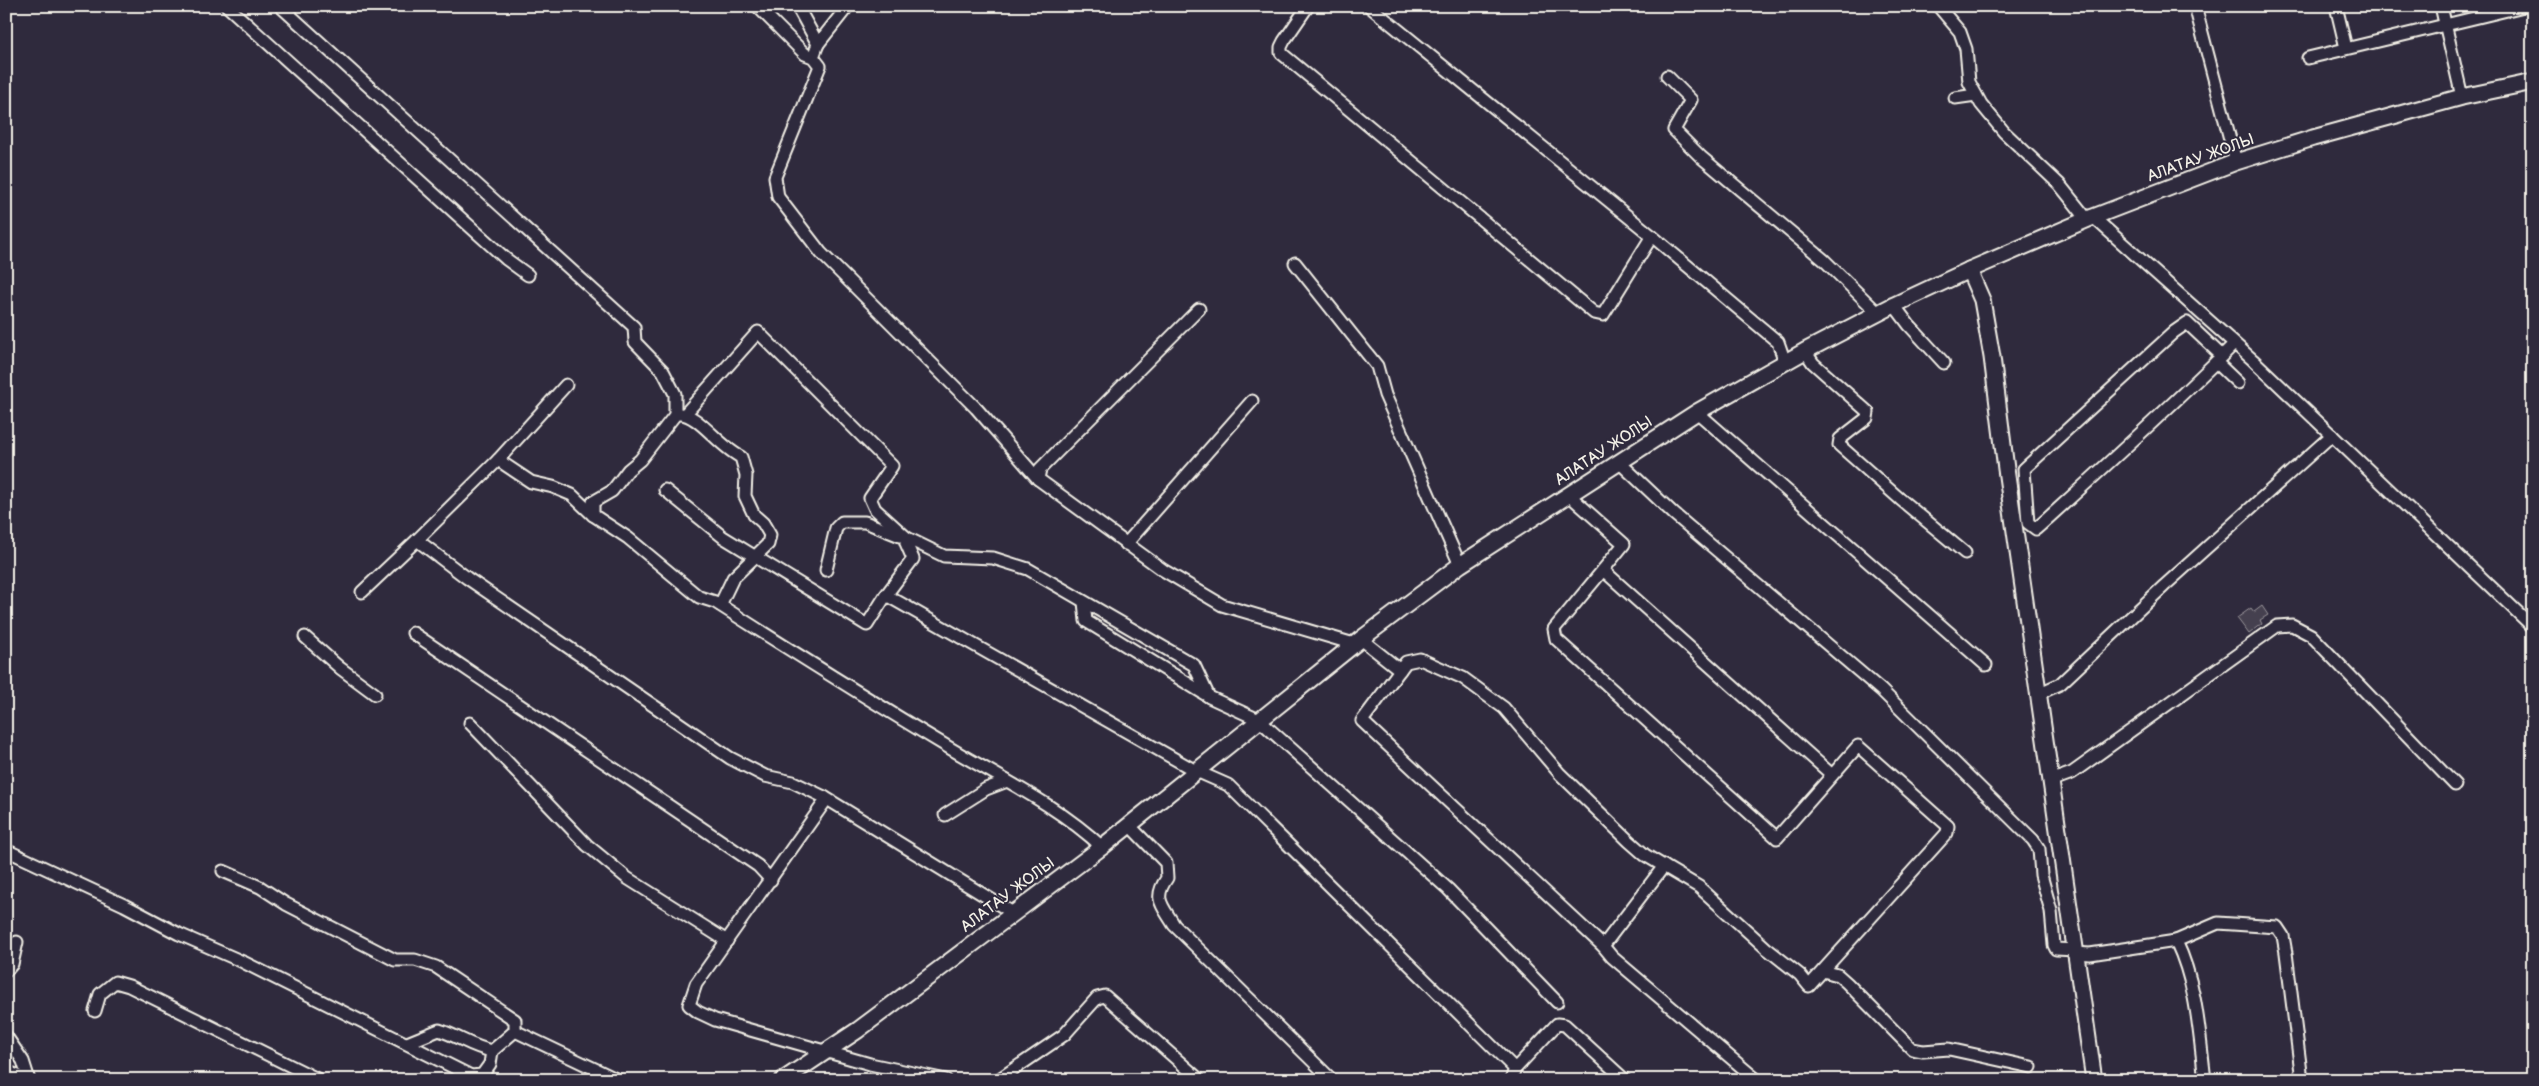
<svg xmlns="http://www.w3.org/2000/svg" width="2539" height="1086" font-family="'Balsamiq Sans',sans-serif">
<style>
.green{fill:#454050;stroke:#9c989c}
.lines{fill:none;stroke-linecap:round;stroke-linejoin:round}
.minor-casing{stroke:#f4f1e8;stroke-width:15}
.major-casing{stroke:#f4f1e8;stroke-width:19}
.minor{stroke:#2f2a3d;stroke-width:11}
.major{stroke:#2f2a3d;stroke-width:15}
.labels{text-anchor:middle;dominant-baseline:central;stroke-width:4;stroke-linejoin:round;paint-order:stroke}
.street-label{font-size:16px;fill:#f4f1e8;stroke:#2f2a3d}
</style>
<rect width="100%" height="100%" fill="#2f2a3d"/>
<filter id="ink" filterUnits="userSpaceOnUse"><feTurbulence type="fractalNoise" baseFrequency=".02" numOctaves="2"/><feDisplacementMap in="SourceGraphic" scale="10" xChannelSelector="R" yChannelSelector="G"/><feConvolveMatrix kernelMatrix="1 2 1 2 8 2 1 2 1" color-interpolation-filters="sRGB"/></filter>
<g filter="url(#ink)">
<!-- green -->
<path class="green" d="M 2262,606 L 2268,615 L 2260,620 L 2262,624 L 2249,634 L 2237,618 L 2251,608 L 2254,612 Z"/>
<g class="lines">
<!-- minor casing -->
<g class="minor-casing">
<g id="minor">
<path d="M 227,6 L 506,259 L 528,275"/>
<path d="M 280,6 L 634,327 L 635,342 L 663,371 L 675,394 L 675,415 L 640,460 L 628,470 L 612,491 L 593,502 L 593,515"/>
<path d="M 757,6 L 805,54 L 813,57 L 820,66 L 775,177 L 778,197 L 821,253 L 976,408 L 1038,479"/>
<path d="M 797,6 L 818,44 L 813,57"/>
<path d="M 1308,6 L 1284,41 L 1281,47 L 1281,53 L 1594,313 L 1603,315 L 1652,236"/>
<path d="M 1369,6 L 1652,236 L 1778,342 L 1785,362"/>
<path d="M 1938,6 L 1960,32 L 1966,49 L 1969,82 L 1981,104 L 2004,132 L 2059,184 L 2087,219"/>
<path d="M 2195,6 L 2236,162"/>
<path d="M 2336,6 L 2346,48"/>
<path d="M 2441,6 L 2462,97"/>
<path d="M 818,44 L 848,6"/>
<path d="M 2308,58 L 2524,6"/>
<path d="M 1667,76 L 1691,100 L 1674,130 L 1701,157 L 1824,260 L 1878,313"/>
<path d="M 1955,98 L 1976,95"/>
<path d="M 2093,217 L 2253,360 L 2533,627"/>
<path d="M 1295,263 L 1377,366 L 1385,395 L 1460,565"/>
<path d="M 1894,305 L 1909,325 L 1944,363"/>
<path d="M 1199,309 L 1040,469 L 1038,479 L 1163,570 L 1222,605 L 1354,644"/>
<path d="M 1805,351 L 1813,363 L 1868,412 L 1867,418 L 1840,439 L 1839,445 L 1900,499 L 1965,553"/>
<path d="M 2222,356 L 2187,323 L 2174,332 L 2024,469 L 2028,523 L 2036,529 C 2103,468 2170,408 2234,344"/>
<path d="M 2216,362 L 2238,383"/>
<path d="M 566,385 L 498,460 L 417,540 L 467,578 L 730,758 L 765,776 L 793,782 L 824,797 L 824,803 L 696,984 L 689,1005 L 698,1012 L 715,1020 L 870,1064 L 946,1080"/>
<path d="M 1697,412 L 1986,665"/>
<path d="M 679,414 C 698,413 719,447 741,457 L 746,475 L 745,496 L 754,515 L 763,523 L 770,535 L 768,544 L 733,578 L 720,605"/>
<path d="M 685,414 L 758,332 L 892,466 L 870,498 L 875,509 L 907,538"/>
<path d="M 498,460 L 531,482 L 553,487 L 572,495 L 593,515 L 628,538 L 699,597 L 715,602 C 790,650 866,698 943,744 C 997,777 1055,803 1102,847"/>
<path d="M 1619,462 L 1674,514 L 1881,690 L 2033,840 L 2039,849 L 2041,875 L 2051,911 L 2054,945 L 2056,949 L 2075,950"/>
<path d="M 665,490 L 723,537 L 867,625 L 886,595"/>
<path d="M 1569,495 L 1624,544 L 1603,570 L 1832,775"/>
<path d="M 1126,544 L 1252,401"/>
<path d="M 826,570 L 836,528 L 842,522 L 865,522 L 900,536"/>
<path d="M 362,592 L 417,540"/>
<path d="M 1084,602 L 1086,621 L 1208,696"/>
<path d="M 413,633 L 758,866 L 771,880"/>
<path d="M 305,637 L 340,668 L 375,694"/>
<path d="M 1361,639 L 1400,670 L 1406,662 L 1420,659 L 1463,678 L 1504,708 L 1560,774 L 1629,841 L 1645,855 L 1699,887 L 1766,948 L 1800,975 L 1809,986 L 1947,833 L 1948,826 L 1858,746 L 1777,838 L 1556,639 L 1554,629 L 1603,570"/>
<path d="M 1400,670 L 1362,721 L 1603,946 L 1612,957 L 1757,1080"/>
<path d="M 2038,694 L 2060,684 L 2164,586 L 2332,435"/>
<path d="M 470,723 L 587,845 L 627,878 L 727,941"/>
<path d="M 2050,781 L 2072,773 L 2277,626 L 2292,625 L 2311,635 L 2455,785"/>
<path d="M 824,797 L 1013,913"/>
<path d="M 945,815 L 986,789 L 1007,781"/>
<path d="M 1129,825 L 1166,863 L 1167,878 C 1152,899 1163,906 1174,925 L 1332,1080"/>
<path d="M 6,850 L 124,905 L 179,934 L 243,962 L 471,1076 L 482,1075 L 490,1064 L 492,1051 L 515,1031 L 618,1080"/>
<path d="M 223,871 L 260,887 L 286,904 L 395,960 L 415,960 L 436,967 L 515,1020 L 515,1031"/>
<path d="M 2176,941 L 2218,923 L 2277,927 L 2283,936 L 2286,953 L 2302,1080"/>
<path d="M 1603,946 L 1664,866"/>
<path d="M 2075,953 L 2090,954 L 2176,941 C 2197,985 2199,1032 2205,1080"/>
<path d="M 6,971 L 12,964 L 17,942"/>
<path d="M 1823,971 L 1838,975 L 1847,983 L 1912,1049 L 1923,1051 L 1949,1049 L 2031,1067"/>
<path d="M 95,1011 L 100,994 L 115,982 L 129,986 L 319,1080"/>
<path d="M 6,1036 L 23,1061 L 29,1080"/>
<path d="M 407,1043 L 439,1030 C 458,1036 472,1047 492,1051"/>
<path d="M 1515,1069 L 1228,785 L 1194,770 L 886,595 L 913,559 L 906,543 L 907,538 L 944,556 L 993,558 L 1028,569 L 1194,665 L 1209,697 L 1259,720 L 1448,889 L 1557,1002"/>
<path d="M 6,1071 L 28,1080"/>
<path d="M 998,1080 L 1064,1035 L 1097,998 L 1105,996 L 1200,1080"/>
<path d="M 1511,1080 L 1515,1069 L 1557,1024 L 1565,1025 L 1625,1080"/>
</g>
</g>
<!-- major casing -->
<g class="major-casing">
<g id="major">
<path d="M 1969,270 L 1982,300 L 1992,357 L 2006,469 L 2094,1080"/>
<path d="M 783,1080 L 858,1030 L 1102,847 L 1361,639 L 1460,565 L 1697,412 L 1805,351 L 1894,305 L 1969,270 L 2093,217 L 2236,162 L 2313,138 L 2462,97 L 2533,82"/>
</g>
</g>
<!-- minor -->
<use href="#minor" class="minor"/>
<!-- major -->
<use href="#major" class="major"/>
</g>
</g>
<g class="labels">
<!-- street labels -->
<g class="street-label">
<text transform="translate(2201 158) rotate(-20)">АЛАТАУ ЖОЛЫ</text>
<text transform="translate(1604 451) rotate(-33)">АЛАТАУ ЖОЛЫ</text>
<text transform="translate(1008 895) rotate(-37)">АЛАТАУ ЖОЛЫ</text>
</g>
</g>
<!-- margin -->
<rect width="2539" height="1086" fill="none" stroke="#2f2a3d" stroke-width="25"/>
<rect x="12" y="12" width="2514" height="1061" fill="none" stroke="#f4f1e8" stroke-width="2" filter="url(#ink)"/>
</svg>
